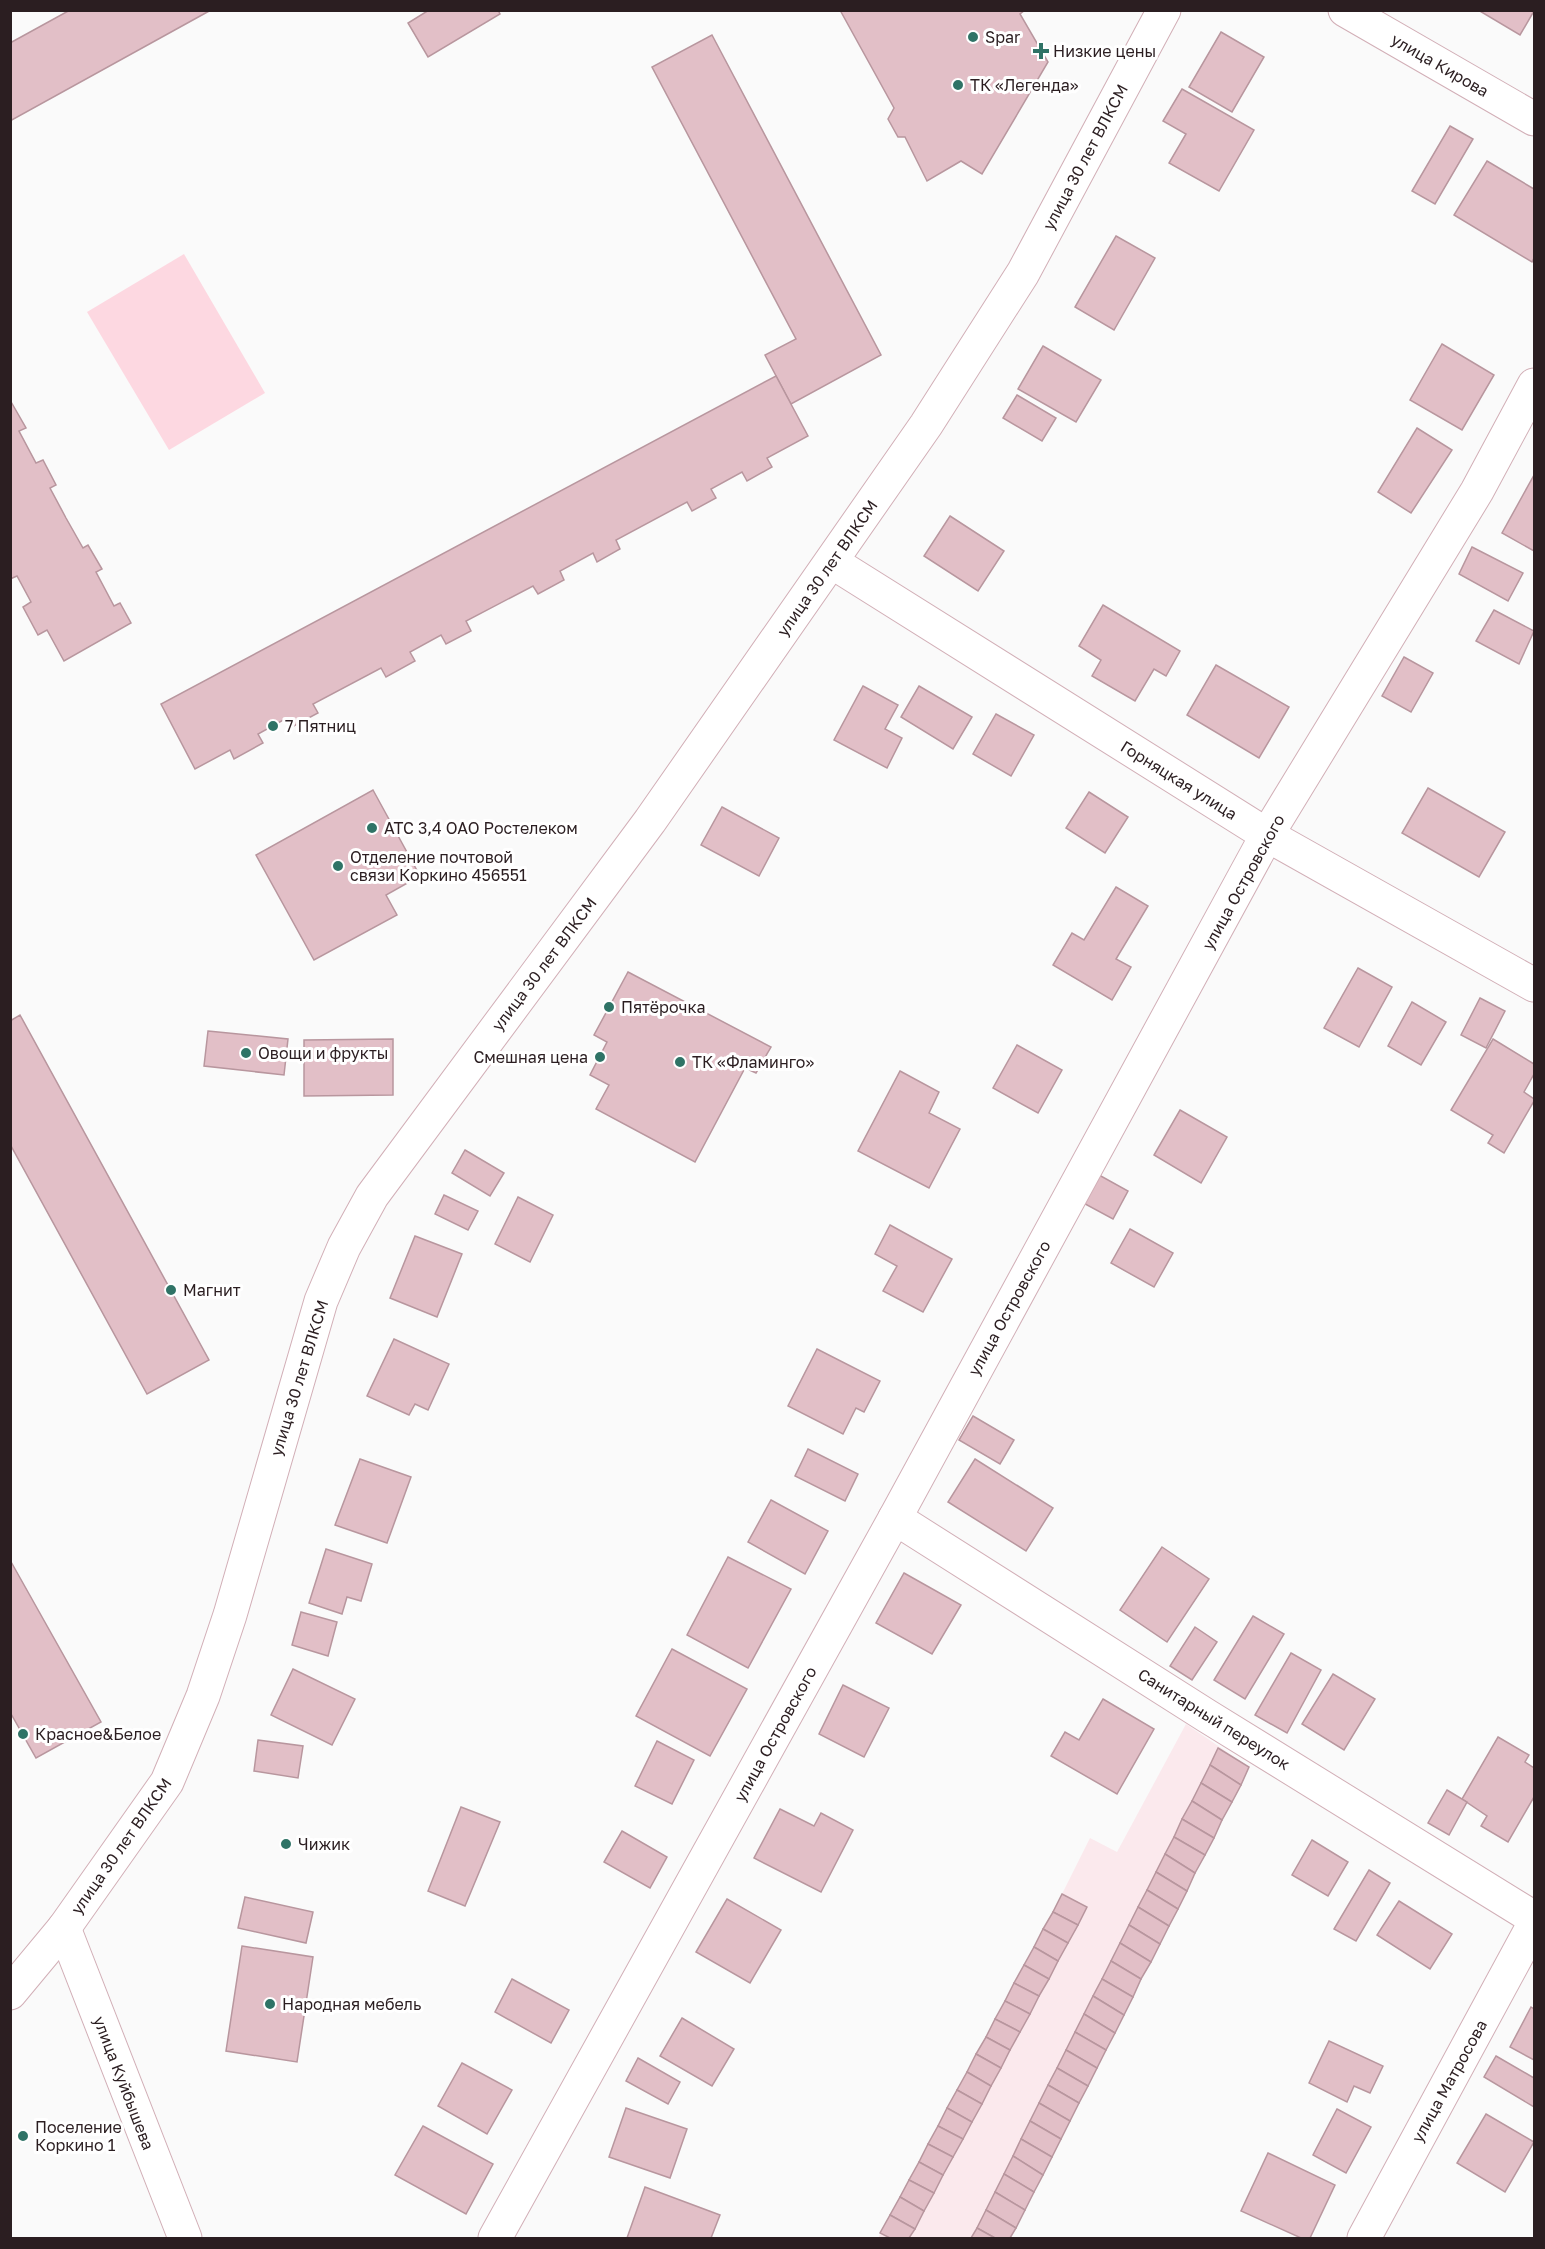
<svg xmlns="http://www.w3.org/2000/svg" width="1545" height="2249" font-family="'Golos Text',sans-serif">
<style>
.built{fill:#fbe9ed}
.green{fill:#fdd8e1}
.building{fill:#e2bfc7;stroke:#b8969e;stroke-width:1.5}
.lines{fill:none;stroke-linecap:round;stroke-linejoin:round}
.minor-casing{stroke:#d2afb7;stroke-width:35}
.tertiary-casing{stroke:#d2afb7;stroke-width:35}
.secondary-casing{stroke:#d2afb7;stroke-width:35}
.minor{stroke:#fff;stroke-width:33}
.tertiary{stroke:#fff;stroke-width:33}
.secondary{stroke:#fff;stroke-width:33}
.poi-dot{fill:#2f7366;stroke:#fff;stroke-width:2}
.labels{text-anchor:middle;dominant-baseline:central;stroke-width:6;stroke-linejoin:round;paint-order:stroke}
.poi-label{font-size:16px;fill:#2b1e21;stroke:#fff;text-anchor:start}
.street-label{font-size:16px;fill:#2b1e21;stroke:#fff}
</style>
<rect width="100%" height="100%" fill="#fafafa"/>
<!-- built -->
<path class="built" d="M 1186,1724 L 1249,1767 L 1010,2238 L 878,2238 L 1062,1894 L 1090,1838 L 1117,1852 Z"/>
<!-- green -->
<path class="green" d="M 184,254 L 265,393 L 169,450 L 87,312 Z"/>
<!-- building -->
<g class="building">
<path d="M 70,10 L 211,10 L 10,121 L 10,43 Z"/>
<path d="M 429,10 L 498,10 L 500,14 L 428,57 L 408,23 Z"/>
<path d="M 840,10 L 1025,10 L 1020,14 L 1048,62 L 982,174 L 961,161 L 927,181 L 905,137 L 898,137 L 888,119 L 894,108 Z"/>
<path d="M 1478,10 L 1534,10 L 1534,11 L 1520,35 Z"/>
<path d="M 1221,32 L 1264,57 L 1232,112 L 1189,87 Z"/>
<path d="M 712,35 L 881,355 L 791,404 L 765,355 L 796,339 L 652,67 Z"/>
<path d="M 1182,89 L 1254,130 L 1219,191 L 1169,163 L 1186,134 L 1163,121 Z"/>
<path d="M 1450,126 L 1473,139 L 1435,204 L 1412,191 Z"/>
<path d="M 1487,161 L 1534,189 L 1534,258 L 1532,262 L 1454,215 Z"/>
<path d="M 1116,236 L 1155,258 L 1114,330 L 1075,307 Z"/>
<path d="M 1442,344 L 1494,375 L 1462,430 L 1410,400 Z"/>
<path d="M 1043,346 L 1101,380 L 1076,422 L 1018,389 Z"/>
<path d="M 776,376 L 808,436 L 767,458 L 772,467 L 747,481 L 742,472 L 711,489 L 716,498 L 692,511 L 687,502 L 616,540 L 620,549 L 597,562 L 593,553 L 560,571 L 564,580 L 538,594 L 533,586 L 466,621 L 471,631 L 446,644 L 441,635 L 410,652 L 415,661 L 386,677 L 381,668 L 313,704 L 318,713 L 290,728 L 285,719 L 258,734 L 263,743 L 234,759 L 230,750 L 195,769 L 161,704 Z"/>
<path d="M 1017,395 L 1056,418 L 1042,441 L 1003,418 Z"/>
<path d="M 10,400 L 26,428 L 19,431 L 36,463 L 43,460 L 56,485 L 50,488 L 66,518 L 83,548 L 88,545 L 102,569 L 96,572 L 114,606 L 120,603 L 131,623 L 64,661 L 47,630 L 38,635 L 23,607 L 31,602 L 17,576 L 10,579 Z"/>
<path d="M 1417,428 L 1452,450 L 1411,513 L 1378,492 Z"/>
<path d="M 1534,475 L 1534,551 L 1502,533 Z"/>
<path d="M 950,516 L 1004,551 L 978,591 L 924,556 Z"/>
<path d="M 1472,547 L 1523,573 L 1508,601 L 1459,574 Z"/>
<path d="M 1103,605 L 1180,651 L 1166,676 L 1154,669 L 1135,701 L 1092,676 L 1101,660 L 1079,646 Z"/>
<path d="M 1494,610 L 1534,631 L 1519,664 L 1476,641 Z"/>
<path d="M 1404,657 L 1433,673 L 1411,712 L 1382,696 Z"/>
<path d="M 1216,665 L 1289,707 L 1259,758 L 1187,715 Z"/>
<path d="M 863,686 L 898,705 L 885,729 L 902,738 L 887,768 L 834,740 Z"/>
<path d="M 919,686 L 972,717 L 953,749 L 901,717 Z"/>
<path d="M 996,714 L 1034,735 L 1011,776 L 973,754 Z"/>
<path d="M 1428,788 L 1505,832 L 1479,877 L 1402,833 Z"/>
<path d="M 373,790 L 420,876 L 386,895 L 397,915 L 314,960 L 256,855 Z"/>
<path d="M 1089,792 L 1128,817 L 1105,853 L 1066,828 Z"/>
<path d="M 722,807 L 779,838 L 759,876 L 701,845 Z"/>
<path d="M 1116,887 L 1148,906 L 1116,959 L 1131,967 L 1112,1000 L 1053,965 L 1072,933 L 1084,940 Z"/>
<path d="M 1358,968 L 1392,987 L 1359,1047 L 1324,1028 Z"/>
<path d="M 628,972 L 771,1047 L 756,1073 L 745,1068 L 695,1162 L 596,1109 L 609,1085 L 590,1075 L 607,1042 L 594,1035 Z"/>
<path d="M 1480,998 L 1505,1011 L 1486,1048 L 1461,1035 Z"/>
<path d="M 1412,1002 L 1446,1022 L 1421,1065 L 1388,1046 Z"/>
<path d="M 20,1015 L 209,1360 L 147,1394 L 10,1144 L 10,1021 Z"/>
<path d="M 208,1031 L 288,1039 L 284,1075 L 204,1066 Z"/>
<path d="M 393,1039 L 393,1095 L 304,1096 L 304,1040 Z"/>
<path d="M 1493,1039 L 1534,1064 L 1534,1074 L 1524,1092 L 1534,1099 L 1534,1101 L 1504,1153 L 1488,1143 L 1493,1135 L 1451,1110 Z"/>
<path d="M 1017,1045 L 1062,1070 L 1038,1113 L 993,1088 Z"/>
<path d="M 900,1071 L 939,1092 L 929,1113 L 960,1129 L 929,1188 L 858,1151 Z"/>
<path d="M 1180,1110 L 1227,1137 L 1201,1183 L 1154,1155 Z"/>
<path d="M 465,1150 L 504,1173 L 490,1196 L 452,1173 Z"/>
<path d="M 1090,1170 L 1128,1191 L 1113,1219 L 1074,1198 Z"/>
<path d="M 444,1195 L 478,1211 L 468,1230 L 435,1214 Z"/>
<path d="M 518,1197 L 553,1215 L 530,1262 L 495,1244 Z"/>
<path d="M 890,1225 L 952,1259 L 923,1312 L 883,1291 L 897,1266 L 875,1254 Z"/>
<path d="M 1130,1229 L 1173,1253 L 1154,1287 L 1111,1263 Z"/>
<path d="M 415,1236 L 462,1254 L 437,1317 L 390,1298 Z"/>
<path d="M 394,1339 L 449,1364 L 428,1410 L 415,1404 L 409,1415 L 367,1396 Z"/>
<path d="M 817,1349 L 880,1381 L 864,1412 L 856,1408 L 843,1434 L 788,1406 Z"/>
<path d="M 973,1416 L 1014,1440 L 1000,1464 L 959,1440 Z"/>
<path d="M 808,1449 L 858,1474 L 845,1501 L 795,1476 Z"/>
<path d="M 360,1459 L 411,1477 L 387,1543 L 335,1525 Z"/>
<path d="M 975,1459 L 1053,1508 L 1026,1551 L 948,1502 Z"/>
<path d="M 771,1500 L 828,1531 L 805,1574 L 748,1542 Z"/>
<path d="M 1162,1547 L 1209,1579 L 1167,1642 L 1120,1610 Z"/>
<path d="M 326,1549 L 372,1564 L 361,1601 L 347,1597 L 342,1614 L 309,1603 Z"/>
<path d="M 728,1557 L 791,1589 L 748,1668 L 687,1635 Z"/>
<path d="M 10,1560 L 101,1722 L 36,1758 L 10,1712 Z"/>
<path d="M 904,1573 L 961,1605 L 932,1654 L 876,1623 Z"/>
<path d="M 301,1612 L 337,1622 L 328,1656 L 292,1645 Z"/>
<path d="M 1253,1616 L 1284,1634 L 1245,1699 L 1214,1680 Z"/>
<path d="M 1195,1627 L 1217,1642 L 1192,1680 L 1170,1666 Z"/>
<path d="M 672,1649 L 747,1689 L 710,1756 L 636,1716 Z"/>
<path d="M 1291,1653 L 1321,1670 L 1287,1733 L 1255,1715 Z"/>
<path d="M 293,1669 L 355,1699 L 332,1745 L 271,1715 Z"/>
<path d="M 1333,1674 L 1375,1699 L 1344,1750 L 1302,1724 Z"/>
<path d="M 843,1685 L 889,1708 L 864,1757 L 819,1734 Z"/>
<path d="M 1103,1699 L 1154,1729 L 1117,1794 L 1051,1756 L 1065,1732 L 1079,1740 Z"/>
<path d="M 1498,1737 L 1529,1755 L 1525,1762 L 1534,1768 L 1534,1797 L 1508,1842 L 1481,1826 L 1487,1816 L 1462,1799 Z"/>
<path d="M 258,1740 L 303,1746 L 298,1778 L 254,1771 Z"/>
<path d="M 657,1741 L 694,1760 L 672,1804 L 635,1786 Z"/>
<path d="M 1218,1748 L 1249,1767 L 1241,1785 L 1210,1765 Z"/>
<path d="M 1210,1765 L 1241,1785 L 1232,1802 L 1201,1783 Z"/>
<path d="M 1201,1783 L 1232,1802 L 1222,1820 L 1192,1801 Z"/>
<path d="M 1447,1790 L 1467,1802 L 1449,1835 L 1428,1823 Z"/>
<path d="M 1192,1801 L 1222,1820 L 1214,1838 L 1182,1819 Z"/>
<path d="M 461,1807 L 500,1822 L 465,1906 L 428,1891 Z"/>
<path d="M 780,1809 L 814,1826 L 821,1813 L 853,1830 L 821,1892 L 754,1858 Z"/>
<path d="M 1182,1819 L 1214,1838 L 1205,1855 L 1174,1837 Z"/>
<path d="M 622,1831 L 667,1857 L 650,1888 L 604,1862 Z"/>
<path d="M 1174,1837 L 1205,1855 L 1195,1873 L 1165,1854 Z"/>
<path d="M 1312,1840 L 1348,1862 L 1328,1896 L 1292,1875 Z"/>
<path d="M 1165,1854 L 1195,1873 L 1187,1891 L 1156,1872 Z"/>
<path d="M 1369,1870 L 1390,1883 L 1356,1941 L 1334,1929 Z"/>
<path d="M 1156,1872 L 1187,1891 L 1178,1909 L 1147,1890 Z"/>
<path d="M 1147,1890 L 1178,1909 L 1169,1926 L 1138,1907 Z"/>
<path d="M 1062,1894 L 1087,1907 L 1078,1925 L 1053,1912 Z"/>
<path d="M 245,1897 L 313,1912 L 306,1943 L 238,1928 Z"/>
<path d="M 727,1899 L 781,1930 L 750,1983 L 696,1952 Z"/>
<path d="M 1399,1901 L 1452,1934 L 1430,1969 L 1377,1935 Z"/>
<path d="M 1138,1907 L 1169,1926 L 1160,1944 L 1129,1925 Z"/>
<path d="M 1053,1912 L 1078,1925 L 1068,1943 L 1043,1929 Z"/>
<path d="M 1129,1925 L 1160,1944 L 1151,1962 L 1120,1943 Z"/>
<path d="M 1043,1929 L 1068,1943 L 1058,1961 L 1034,1947 Z"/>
<path d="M 1120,1943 L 1151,1962 L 1141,1979 L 1111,1961 Z"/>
<path d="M 242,1946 L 313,1957 L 297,2062 L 226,2051 Z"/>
<path d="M 1034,1947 L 1058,1961 L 1049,1979 L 1024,1965 Z"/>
<path d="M 1111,1961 L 1141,1979 L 1133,1997 L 1102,1979 Z"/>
<path d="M 1024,1965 L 1049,1979 L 1039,1996 L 1014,1983 Z"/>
<path d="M 512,1979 L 569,2010 L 551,2043 L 495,2012 Z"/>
<path d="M 1102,1979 L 1133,1997 L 1124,2015 L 1093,1996 Z"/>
<path d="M 1014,1983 L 1039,1996 L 1030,2014 L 1005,2001 Z"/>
<path d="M 1093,1996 L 1124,2015 L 1115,2033 L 1084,2014 Z"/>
<path d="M 1005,2001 L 1030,2014 L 1020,2032 L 995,2019 Z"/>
<path d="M 1531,2007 L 1534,2009 L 1534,2060 L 1510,2047 Z"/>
<path d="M 1084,2014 L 1115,2033 L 1106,2050 L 1075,2032 Z"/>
<path d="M 682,2018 L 734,2049 L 712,2086 L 660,2056 Z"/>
<path d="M 995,2019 L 1020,2032 L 1010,2050 L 986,2037 Z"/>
<path d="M 1075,2032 L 1106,2050 L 1097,2068 L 1066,2050 Z"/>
<path d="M 986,2037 L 1010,2050 L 1001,2068 L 976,2054 Z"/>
<path d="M 1329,2041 L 1383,2066 L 1370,2093 L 1354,2086 L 1347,2102 L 1309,2083 Z"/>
<path d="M 1066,2050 L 1097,2068 L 1088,2086 L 1057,2068 Z"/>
<path d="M 976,2054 L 1001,2068 L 991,2086 L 967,2072 Z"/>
<path d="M 1496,2056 L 1534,2078 L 1534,2107 L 1484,2077 Z"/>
<path d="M 638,2058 L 680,2082 L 668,2104 L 626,2081 Z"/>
<path d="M 462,2063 L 512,2090 L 487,2134 L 438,2106 Z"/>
<path d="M 1057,2068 L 1088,2086 L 1079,2103 L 1048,2085 Z"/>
<path d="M 967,2072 L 991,2086 L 982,2104 L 957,2090 Z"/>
<path d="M 1048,2085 L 1079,2103 L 1070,2121 L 1039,2103 Z"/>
<path d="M 957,2090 L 982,2104 L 972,2122 L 947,2108 Z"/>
<path d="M 1039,2103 L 1070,2121 L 1061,2139 L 1030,2121 Z"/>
<path d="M 626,2108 L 687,2129 L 670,2178 L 609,2157 Z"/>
<path d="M 947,2108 L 972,2122 L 963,2139 L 938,2126 Z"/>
<path d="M 1337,2109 L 1371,2127 L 1346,2173 L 1313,2155 Z"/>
<path d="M 1486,2114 L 1534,2142 L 1505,2192 L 1457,2163 Z"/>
<path d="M 1030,2121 L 1061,2139 L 1052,2157 L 1021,2139 Z"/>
<path d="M 423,2126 L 493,2164 L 466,2214 L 395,2175 Z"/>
<path d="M 938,2126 L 963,2139 L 953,2157 L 928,2144 Z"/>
<path d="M 1021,2139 L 1052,2157 L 1043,2175 L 1013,2156 Z"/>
<path d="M 928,2144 L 953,2157 L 943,2175 L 919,2162 Z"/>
<path d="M 1268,2153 L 1335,2185 L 1310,2238 L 1301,2238 L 1241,2211 Z"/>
<path d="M 1013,2156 L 1043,2175 L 1034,2192 L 1004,2174 Z"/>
<path d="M 919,2162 L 943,2175 L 934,2193 L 909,2180 Z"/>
<path d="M 1004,2174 L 1034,2192 L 1025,2210 L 995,2192 Z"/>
<path d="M 909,2180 L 934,2193 L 924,2211 L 900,2197 Z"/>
<path d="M 645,2187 L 720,2215 L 711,2238 L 627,2238 Z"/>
<path d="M 995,2192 L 1025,2210 L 1016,2228 L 986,2210 Z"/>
<path d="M 900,2197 L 924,2211 L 915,2229 L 890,2215 Z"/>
<path d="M 986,2210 L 1016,2228 L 1010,2238 L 995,2238 L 977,2228 Z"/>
<path d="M 890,2215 L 915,2229 L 909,2238 L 890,2238 L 880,2233 Z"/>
<path d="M 977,2228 L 995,2238 L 971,2238 Z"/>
</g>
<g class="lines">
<!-- minor casing -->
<g class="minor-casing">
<g id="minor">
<path d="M 1345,10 L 1534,119"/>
<path d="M 832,562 L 1267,835 L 1534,985"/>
<path d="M 895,1518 L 1207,1716 L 1534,1918"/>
<path d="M 495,2238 L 895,1518 L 1267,835 L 1477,491 L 1534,385"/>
<path d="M 1364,2238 L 1534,1924"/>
</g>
</g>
<!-- tertiary casing -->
<g class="tertiary-casing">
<path id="tertiary" d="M 64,1928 L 185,2238"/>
</g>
<!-- secondary casing -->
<g class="secondary-casing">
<path id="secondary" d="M 10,1993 L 64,1928 L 167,1782 L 203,1696 L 230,1615 L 321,1301 L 344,1247 L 372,1196 L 650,821 L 926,425 L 1023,273 L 1164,10"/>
</g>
<!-- minor -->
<use href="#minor" class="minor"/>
<!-- tertiary -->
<use href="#tertiary" class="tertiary"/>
<!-- secondary -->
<use href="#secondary" class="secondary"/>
</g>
<!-- markers -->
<g class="poi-dot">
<circle cx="973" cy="37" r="6"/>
<path d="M1038 42h6v6h6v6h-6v6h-6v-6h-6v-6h6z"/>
<circle cx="958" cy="85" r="6"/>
<circle cx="273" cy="726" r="6"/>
<circle cx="372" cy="828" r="6"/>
<circle cx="338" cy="866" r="6"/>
<circle cx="609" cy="1007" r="6"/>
<circle cx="246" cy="1053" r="6"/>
<circle cx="600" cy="1057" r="6"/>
<circle cx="680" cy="1062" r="6"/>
<circle cx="171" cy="1290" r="6"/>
<circle cx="23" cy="1734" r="6"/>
<circle cx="286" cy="1844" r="6"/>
<circle cx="270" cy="2004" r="6"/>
<circle cx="23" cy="2136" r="6"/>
</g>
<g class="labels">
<!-- poi labels -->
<g class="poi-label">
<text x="985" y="37">Spar</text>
<text x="1053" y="51">Низкие цены</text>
<text x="970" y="85">ТК «Легенда»</text>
<text x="285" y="726">7 Пятниц</text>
<text x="384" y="828">АТС 3,4 ОАО Ростелеком</text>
<text x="350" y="857">Отделение почтовой<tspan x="350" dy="18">связи Коркино 456551</tspan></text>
<text x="621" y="1007">Пятёрочка</text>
<text x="258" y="1053">Овощи и фрукты</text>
<text x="588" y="1057" text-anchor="end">Смешная цена</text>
<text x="692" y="1062">ТК «Фламинго»</text>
<text x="183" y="1290">Магнит</text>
<text x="35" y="1734">Красное&amp;Белое</text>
<text x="298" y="1844">Чижик</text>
<text x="282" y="2004">Народная мебель</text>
<text x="35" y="2127">Поселение<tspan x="35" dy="18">Коркино 1</tspan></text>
</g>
<!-- street labels -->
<g class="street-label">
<text transform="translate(1440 65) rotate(30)">улица Кирова</text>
<text transform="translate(1085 157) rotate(-62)">улица 30 лет ВЛКСМ</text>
<text transform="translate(827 568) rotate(-55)">улица 30 лет ВЛКСМ</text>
<text transform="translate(1179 780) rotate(32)">Горняцкая улица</text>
<text transform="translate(1243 882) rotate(-61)">улица Островского</text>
<text transform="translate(544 964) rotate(-53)">улица 30 лет ВЛКСМ</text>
<text transform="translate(1009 1308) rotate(-61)">улица Островского</text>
<text transform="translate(299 1378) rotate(-73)">улица 30 лет ВЛКСМ</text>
<text transform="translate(1214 1719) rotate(32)">Санитарный переулок</text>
<text transform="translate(775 1734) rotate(-61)">улица Островского</text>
<text transform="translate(121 1846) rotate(-55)">улица 30 лет ВЛКСМ</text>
<text transform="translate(1449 2081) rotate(-61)">улица Матросова</text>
<text transform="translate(124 2083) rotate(69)">улица Куйбышева</text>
</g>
</g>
<!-- border -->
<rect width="1545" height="2249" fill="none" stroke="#2b1e21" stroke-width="24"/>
</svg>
